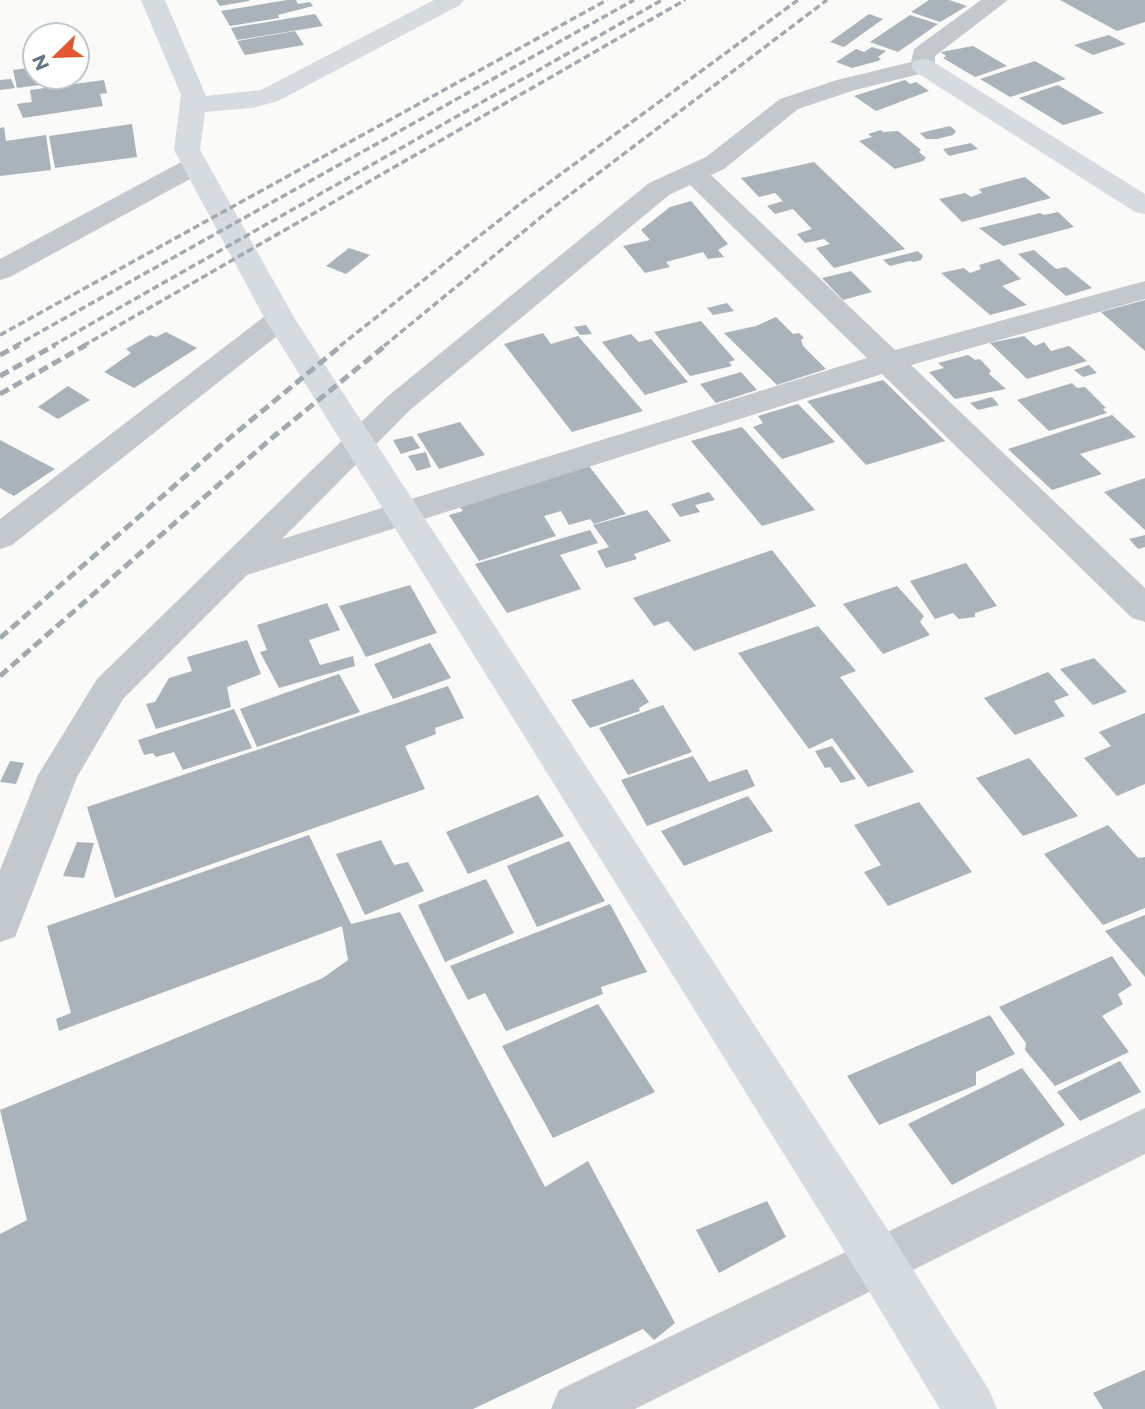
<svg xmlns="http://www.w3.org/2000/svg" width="1145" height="1409" font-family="Montserrat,sans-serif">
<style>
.building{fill:#aab3b9}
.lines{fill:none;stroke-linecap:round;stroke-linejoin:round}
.street{fill:#c3c8cc;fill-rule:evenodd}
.secondary{fill:#d6dbdf;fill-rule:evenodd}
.rail-far1{stroke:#a2aab0;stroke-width:3.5;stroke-dasharray:7 3.5;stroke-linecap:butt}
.rail{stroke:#a2aab0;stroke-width:5;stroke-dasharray:10 5;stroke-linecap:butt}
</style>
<rect width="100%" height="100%" fill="#fafaf8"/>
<!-- building -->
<g class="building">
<path d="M 216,0 L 249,0 L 249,1 L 220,6 Z"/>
<path d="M 287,0 L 296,0 L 298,4 L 310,2 L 313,6 L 278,15 L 279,18 L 230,26 L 221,11 Z"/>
<path d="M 929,0 L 949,0 L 967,6 L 940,22 L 911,12 Z"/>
<path d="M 1060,0 L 1145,0 L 1145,22 L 1117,31 Z"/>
<path d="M 315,14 L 323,26 L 237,40 L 231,28 Z"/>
<path d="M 869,14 L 883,19 L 844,47 L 830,42 Z"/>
<path d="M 910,15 L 938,24 L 898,52 L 870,42 Z"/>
<path d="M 295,31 L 304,45 L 245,55 L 237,41 Z"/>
<path d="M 1109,35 L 1126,44 L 1093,55 L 1074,45 Z"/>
<path d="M 973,46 L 1007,66 L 975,77 L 943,58 L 946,56 L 941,52 Z"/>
<path d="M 872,47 L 886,51 L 878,57 L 881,59 L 878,61 L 852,68 L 836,62 L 856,49 L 864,52 Z"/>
<path d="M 1035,61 L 1066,79 L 1010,97 L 980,79 Z"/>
<path d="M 35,67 L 35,77 L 78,77 L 78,80 L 17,88 L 13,70 Z"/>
<path d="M 11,79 L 15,88 L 0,90 L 0,80 Z"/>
<path d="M 104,80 L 107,93 L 100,94 L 103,106 L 23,118 L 17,104 L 32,102 L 30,90 Z"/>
<path d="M 905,80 L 910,84 L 916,82 L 929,91 L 876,111 L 854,96 Z"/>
<path d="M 1058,85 L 1104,113 L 1063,125 L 1019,98 Z"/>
<path d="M 132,124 L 137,157 L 55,168 L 49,136 Z"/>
<path d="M 950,126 L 956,131 L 953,135 L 937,139 L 926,139 L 920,133 Z"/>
<path d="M 4,127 L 6,141 L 46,135 L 51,170 L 0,176 L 0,128 Z"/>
<path d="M 881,130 L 883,132 L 898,131 L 921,150 L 919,152 L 926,158 L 923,161 L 895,169 L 859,141 L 872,137 L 868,134 Z"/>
<path d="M 971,143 L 978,149 L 949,156 L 943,149 Z"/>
<path d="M 814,162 L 905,249 L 834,268 L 816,248 L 830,244 L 824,239 L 805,243 L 797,234 L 812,229 L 793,209 L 775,214 L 767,206 L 783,201 L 775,193 L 759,197 L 741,178 Z"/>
<path d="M 1025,177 L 1051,198 L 962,222 L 939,199 L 965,193 L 971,197 L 982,193 L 979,189 Z"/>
<path d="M 691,201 L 728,244 L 718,250 L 724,257 L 708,259 L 703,252 L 666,262 L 670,267 L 645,273 L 623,246 L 650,240 L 641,230 L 670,207 Z"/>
<path d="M 1058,212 L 1074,227 L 1003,246 L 979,228 L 1040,213 L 1044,215 Z"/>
<path d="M 349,248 L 370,255 L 346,274 L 326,266 Z"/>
<path d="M 1034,250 L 1056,269 L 1066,267 L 1092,288 L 1066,296 L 1018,254 Z"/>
<path d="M 918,251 L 923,256 L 921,260 L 914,262 L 910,261 L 890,266 L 883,260 Z"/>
<path d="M 999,259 L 1021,279 L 1002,286 L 1027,305 L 990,315 L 941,273 L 964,268 L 970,273 L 981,269 L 979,265 Z"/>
<path d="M 851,271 L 872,292 L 843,300 L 822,278 Z"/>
<path d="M 1145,300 L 1145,351 L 1101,312 Z"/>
<path d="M 727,303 L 734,311 L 713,315 L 707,308 Z"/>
<path d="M 776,317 L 793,334 L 799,333 L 804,338 L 801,340 L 803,346 L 826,369 L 777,385 L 724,333 L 756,326 Z"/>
<path d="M 701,321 L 735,360 L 729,362 L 732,366 L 690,376 L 654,332 Z"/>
<path d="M 586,325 L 592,334 L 580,335 L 574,327 Z"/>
<path d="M 166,332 L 197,348 L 134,388 L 104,372 L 131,353 L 126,349 L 150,335 L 156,337 Z"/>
<path d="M 543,333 L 551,344 L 578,336 L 643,411 L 572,432 L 504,344 Z"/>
<path d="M 631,334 L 639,342 L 651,339 L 688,382 L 645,395 L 602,342 Z"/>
<path d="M 1024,336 L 1035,346 L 1044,342 L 1051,351 L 1069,346 L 1087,361 L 1027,379 L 990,343 Z"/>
<path d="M 968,355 L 975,360 L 980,359 L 991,371 L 989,374 L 1006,389 L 955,399 L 929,372 L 944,368 L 938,363 Z"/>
<path d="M 1089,365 L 1097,373 L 1083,377 L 1074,370 Z"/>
<path d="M 741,372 L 757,390 L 716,403 L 700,384 Z"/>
<path d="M 883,380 L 945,441 L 866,465 L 807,401 Z"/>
<path d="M 1072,383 L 1077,388 L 1085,387 L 1106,408 L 1103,409 L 1107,413 L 1049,431 L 1017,400 Z"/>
<path d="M 68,386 L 90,400 L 58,419 L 38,407 Z"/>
<path d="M 992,397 L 999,405 L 978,410 L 970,403 Z"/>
<path d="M 798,404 L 835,442 L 782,459 L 753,427 L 763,423 L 758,416 Z"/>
<path d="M 1112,415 L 1136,437 L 1080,454 L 1102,474 L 1052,490 L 1008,449 Z"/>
<path d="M 460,422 L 485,455 L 439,469 L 417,434 Z"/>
<path d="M 742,427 L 815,510 L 762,526 L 691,441 Z"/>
<path d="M 412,436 L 420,448 L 401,454 L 393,440 Z"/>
<path d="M 0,440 L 55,469 L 14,496 L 0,488 Z"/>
<path d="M 426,452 L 431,467 L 417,471 L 408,456 Z"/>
<path d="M 589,466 L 626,514 L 594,524 L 590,519 L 569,525 L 561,511 L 544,516 L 556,536 L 479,561 L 449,515 L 463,511 L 459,506 Z"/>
<path d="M 1145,478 L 1145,530 L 1104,492 Z"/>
<path d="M 709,492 L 715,500 L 695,505 L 700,512 L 680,517 L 671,504 Z"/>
<path d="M 647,510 L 671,541 L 634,554 L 637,559 L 606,568 L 597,551 L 609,547 L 593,525 Z"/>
<path d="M 590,530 L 598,543 L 560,555 L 581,589 L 507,613 L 475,564 Z"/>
<path d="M 1145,535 L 1145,547 L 1138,549 L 1129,539 Z"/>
<path d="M 772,550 L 816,606 L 694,651 L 668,621 L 654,626 L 633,598 Z"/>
<path d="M 966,563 L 997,606 L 975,613 L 975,617 L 959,619 L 953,613 L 935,619 L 910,581 Z"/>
<path d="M 410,585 L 437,633 L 366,657 L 339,606 Z"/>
<path d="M 897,586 L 924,616 L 920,622 L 930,635 L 883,654 L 843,604 Z"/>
<path d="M 327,603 L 340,630 L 309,640 L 320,665 L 353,656 L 355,666 L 279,688 L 260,652 L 267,650 L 257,625 Z"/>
<path d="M 818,626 L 856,671 L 840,677 L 914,772 L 868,787 L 832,738 L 809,749 L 738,653 Z"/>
<path d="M 247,640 L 261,674 L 227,687 L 231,707 L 156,729 L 146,704 L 155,702 L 169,678 L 192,671 L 187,657 Z"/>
<path d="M 430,643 L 451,678 L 393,699 L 374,664 Z"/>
<path d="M 1094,658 L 1127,692 L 1093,705 L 1060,669 Z"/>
<path d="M 1048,672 L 1069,695 L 1054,701 L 1065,716 L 1015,735 L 984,698 Z"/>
<path d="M 339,674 L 360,712 L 257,747 L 240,709 Z"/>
<path d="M 633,679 L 649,702 L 639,708 L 640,711 L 590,728 L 571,700 Z"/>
<path d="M 448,686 L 464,718 L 435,728 L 436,734 L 405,746 L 425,789 L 115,898 L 87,807 Z"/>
<path d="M 663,705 L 692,752 L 628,775 L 599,728 Z"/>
<path d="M 234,709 L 252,748 L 183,770 L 174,752 L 156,757 L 153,753 L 144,755 L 138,740 Z"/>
<path d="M 1145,713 L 1145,784 L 1117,796 L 1084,758 L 1111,746 L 1099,732 Z"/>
<path d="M 832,746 L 856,779 L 841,783 L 830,767 L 825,768 L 815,751 Z"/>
<path d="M 693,756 L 709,782 L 747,769 L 755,786 L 647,826 L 621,780 Z"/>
<path d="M 1029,758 L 1078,816 L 1023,836 L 976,778 Z"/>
<path d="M 10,761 L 24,763 L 16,784 L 0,782 Z"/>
<path d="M 538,795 L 564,836 L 468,874 L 446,832 Z"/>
<path d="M 748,796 L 773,831 L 684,866 L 661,831 Z"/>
<path d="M 919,802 L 972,872 L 888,906 L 864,872 L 881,865 L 854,825 Z"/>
<path d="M 1108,825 L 1138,858 L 1145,857 L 1145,908 L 1103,925 L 1044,854 Z"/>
<path d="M 309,835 L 351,924 L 400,912 L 545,1187 L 588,1161 L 675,1323 L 654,1340 L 643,1329 L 473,1409 L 0,1409 L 0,1234 L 27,1220 L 0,1110 L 323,978 L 348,960 L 342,926 L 59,1031 L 56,1019 L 71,1013 L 47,926 Z"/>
<path d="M 381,840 L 394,865 L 408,862 L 424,891 L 365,915 L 336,854 Z"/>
<path d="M 569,841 L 605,901 L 537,927 L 507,866 Z"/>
<path d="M 77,842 L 94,843 L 84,878 L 63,876 Z"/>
<path d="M 486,879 L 514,933 L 445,962 L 418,905 Z"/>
<path d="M 610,904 L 647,972 L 601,987 L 603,994 L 506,1031 L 485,993 L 468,1000 L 450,966 Z"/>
<path d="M 1145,915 L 1145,977 L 1105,931 Z"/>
<path d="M 1112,956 L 1132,985 L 1118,994 L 1123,1004 L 1102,1016 L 1129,1052 L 1055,1086 L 1025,1050 L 1026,1043 L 999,1007 Z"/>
<path d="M 598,1004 L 655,1092 L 553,1138 L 502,1046 Z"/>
<path d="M 990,1015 L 1015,1054 L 976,1072 L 976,1085 L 879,1125 L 847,1076 Z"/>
<path d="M 1120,1061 L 1141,1092 L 1080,1121 L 1057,1092 Z"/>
<path d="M 1022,1068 L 1065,1125 L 952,1185 L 908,1124 Z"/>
<path d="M 767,1201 L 786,1237 L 719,1273 L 696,1230 Z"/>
<path d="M 1145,1370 L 1145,1409 L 1103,1409 L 1093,1393 Z"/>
</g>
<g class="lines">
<!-- street -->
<g class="street">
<path d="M 981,0 L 1008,0 L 935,56 L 935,66 L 932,71 L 855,90 L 798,109 L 724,169 L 711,175 L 895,350 L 1145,281 L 1145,299 L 911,365 L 1145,588 L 1145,622 L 1132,618 L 882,374 L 247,575 L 123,699 L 77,777 L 15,937 L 0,942 L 0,870 L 38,775 L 97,679 L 388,396 L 649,183 L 706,157 L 780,99 L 837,80 L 911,62 L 914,49 ZM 690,185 L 867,358 L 282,539 L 410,410 L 669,195 Z"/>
<path d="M 194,158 L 203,160 L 207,166 L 203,172 L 10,277 L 0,280 L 0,259 L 185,160 Z"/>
<path d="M 280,310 L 291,313 L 295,319 L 291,325 L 12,545 L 0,549 L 0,519 L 269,313 Z"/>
<path d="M 1145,1108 L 1145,1154 L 635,1409 L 551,1409 L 559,1390 Z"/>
</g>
<!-- secondary -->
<g class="secondary">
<path d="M 141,0 L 165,0 L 206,96 L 261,90 L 434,0 L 464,0 L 460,5 L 278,101 L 252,108 L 205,112 L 200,150 L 295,319 L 897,1244 L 989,1390 L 997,1409 L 940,1409 L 861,1278 L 265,319 L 174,150 L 181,95 Z"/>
<path d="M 923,59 L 932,61 L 1145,194 L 1145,214 L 1135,212 L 914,71 L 911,66 L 914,61 Z"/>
</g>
<!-- rail-far1 -->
<g class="rail-far1">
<path d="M 0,335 L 607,0"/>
<path d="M 15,346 L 634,0"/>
<path d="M 52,346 L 662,0"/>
<path d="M 83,346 L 685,0"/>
<path d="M 340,346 L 520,204 L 798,0"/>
<path d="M 384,346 L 551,209 L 827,0"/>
</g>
<!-- rail -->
<g class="rail">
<path d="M 0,355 L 19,345"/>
<path d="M 0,376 L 55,345"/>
<path d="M 0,394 L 86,345"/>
<path d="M 0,638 L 220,446 L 342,345"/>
<path d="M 0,676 L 273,437 L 386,345"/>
</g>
</g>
<!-- north arrow -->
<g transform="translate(56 56) rotate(247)"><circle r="33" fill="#ffffff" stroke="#c1c8cd" stroke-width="2"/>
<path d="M0-5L12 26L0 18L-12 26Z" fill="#e4572e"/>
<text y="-10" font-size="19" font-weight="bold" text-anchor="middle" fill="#657683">N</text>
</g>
</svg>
